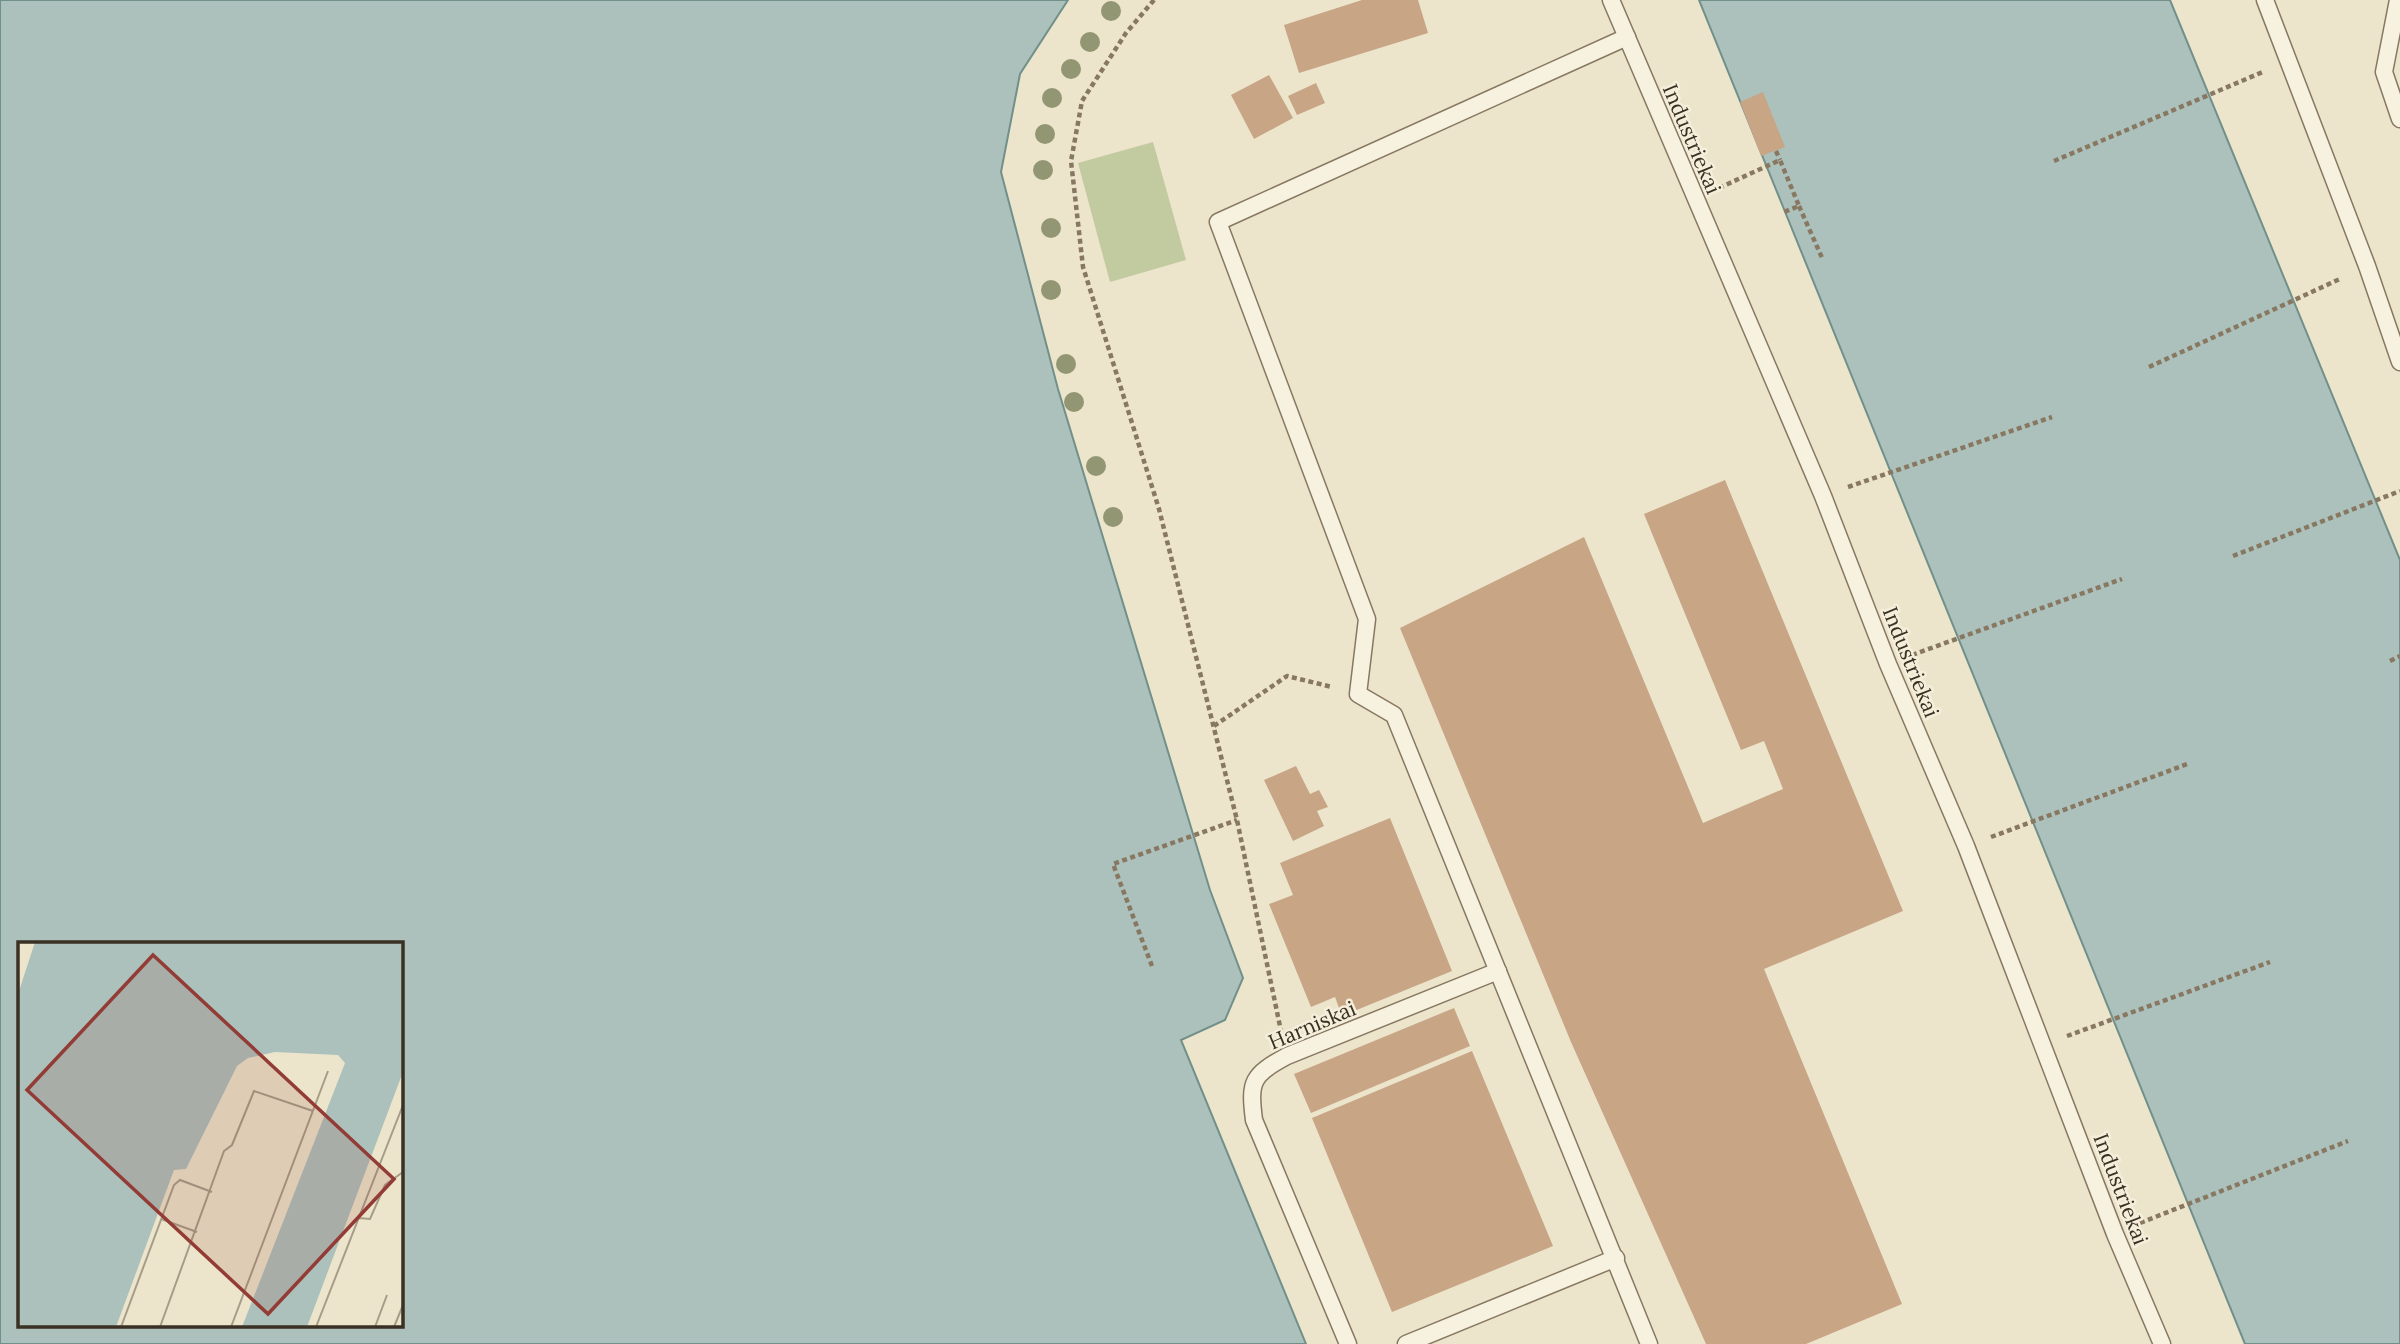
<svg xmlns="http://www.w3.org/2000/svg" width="2400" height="1344" font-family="Lora,serif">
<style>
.green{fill:#c2caa0}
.water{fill:#acc1bc;stroke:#72908a;stroke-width:2;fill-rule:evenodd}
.building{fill:#c7a585}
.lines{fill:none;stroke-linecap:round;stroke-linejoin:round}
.lane-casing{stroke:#887861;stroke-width:19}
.path{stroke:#887861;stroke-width:4.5;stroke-dasharray:5 3.5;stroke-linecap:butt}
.lane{stroke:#f7f1df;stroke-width:16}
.tree{fill:#929673}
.labels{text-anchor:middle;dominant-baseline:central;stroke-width:5;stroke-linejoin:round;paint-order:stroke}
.street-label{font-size:21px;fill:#3a3023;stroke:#f4eedb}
.inset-road{fill:none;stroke:#a59d88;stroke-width:2}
.view{fill:#933b35;fill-opacity:0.15;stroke:#933b35;stroke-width:3.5}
.inset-edge{fill:none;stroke:#3a3023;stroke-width:3.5}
</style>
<rect width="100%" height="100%" fill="#ece5cc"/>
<!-- green -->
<path class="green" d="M 1153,142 L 1186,260 L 1110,282 L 1078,163 Z"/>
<!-- water -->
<g class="water">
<path d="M 0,0 L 1068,0 L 1020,74 L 1001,172 L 1058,389 L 1210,890 L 1243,978 L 1225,1020 L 1181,1040 L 1306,1344 L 0,1344 ZM 401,943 L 401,1325 L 19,1325 L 19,943 Z"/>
<path d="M 1699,0 L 2170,0 L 2400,560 L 2400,1344 L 2245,1344 Z"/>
</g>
<!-- building -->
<g class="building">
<path d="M 1362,0 L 1418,0 L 1428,33 L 1299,73 L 1284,25 Z"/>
<path d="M 1269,75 L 1293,118 L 1254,139 L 1231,95 Z"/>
<path d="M 1316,83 L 1325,103 L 1297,115 L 1288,96 Z"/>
<path d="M 1763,92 L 1785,147 L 1761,156 L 1740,102 Z"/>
<path d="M 1725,480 L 1903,911 L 1764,969 L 1902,1304 L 1806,1344 L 1706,1344 L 1571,1042 L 1400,628 L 1584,537 L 1703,823 L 1783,789 L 1764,741 L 1741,750 L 1644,514 Z"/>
<path d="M 1296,766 L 1310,794 L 1319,790 L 1328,807 L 1317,811 L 1324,826 L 1293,841 L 1264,780 Z"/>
<path d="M 1390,818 L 1452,971 L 1342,1016 L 1335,997 L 1311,1007 L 1269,904 L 1293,895 L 1280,863 Z"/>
<path d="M 1454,1008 L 1470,1046 L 1311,1113 L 1294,1074 Z"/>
<path d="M 1472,1051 L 1553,1246 L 1392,1312 L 1312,1118 Z"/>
</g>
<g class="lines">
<!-- lane casing -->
<g class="lane-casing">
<g id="lane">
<path d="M 1611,0 L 1823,496 L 1888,664 L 1966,846 L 2115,1234 L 2162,1344"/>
<path d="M 2265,0 L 2367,266 L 2400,362"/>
<path d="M 2398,0 L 2384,72 L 2400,119"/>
<path d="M 1627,37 L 1218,222 L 1367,619 L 1358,694 L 1394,715 L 1649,1344"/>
<path d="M 1348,1344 L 1254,1120 C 1249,1081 1252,1075 1287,1056 L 1498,971"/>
<path d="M 1406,1344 L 1616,1258"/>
</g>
</g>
<!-- path -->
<g class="path">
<path d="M 1154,0 L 1126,33 L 1082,101 L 1071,161 L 1083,267 L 1159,509 L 1237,820 L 1281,1031"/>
<path d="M 1776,151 L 1780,160"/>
<path d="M 2054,161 L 2265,71"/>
<path d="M 1719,188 L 1780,160 L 1799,206 L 1784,212"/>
<path d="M 1799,206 L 1823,260"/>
<path d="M 2149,367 L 2342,278"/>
<path d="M 1848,487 L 2052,417"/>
<path d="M 2233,556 L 2400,491"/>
<path d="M 1912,655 L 2122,579"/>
<path d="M 2390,661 L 2400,656"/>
<path d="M 1214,726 L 1287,676 L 1332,687"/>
<path d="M 1991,837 L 2190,763"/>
<path d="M 1152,966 L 1113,864 L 1237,820"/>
<path d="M 2067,1036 L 2270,962"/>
<path d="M 2140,1223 L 2348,1141"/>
</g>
<!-- lane -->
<use href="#lane" class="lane"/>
</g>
<!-- trees -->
<g class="tree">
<circle cx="1111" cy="11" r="10"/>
<circle cx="1090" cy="42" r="10"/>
<circle cx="1071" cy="69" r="10"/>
<circle cx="1052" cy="98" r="10"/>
<circle cx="1045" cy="134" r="10"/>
<circle cx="1043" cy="170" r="10"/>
<circle cx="1051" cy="228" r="10"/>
<circle cx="1051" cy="290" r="10"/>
<circle cx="1066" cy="364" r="10"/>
<circle cx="1074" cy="402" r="10"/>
<circle cx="1096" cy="466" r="10"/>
<circle cx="1113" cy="517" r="10"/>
</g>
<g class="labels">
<!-- street labels -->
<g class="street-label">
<text transform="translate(1692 139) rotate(67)">Industriekai</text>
<text transform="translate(1911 662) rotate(68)">Industriekai</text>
<text transform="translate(1312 1025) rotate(-23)">Harniskai</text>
<text transform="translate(2121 1189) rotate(69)">Industriekai</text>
</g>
</g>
<!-- overview -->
<g transform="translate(18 942)">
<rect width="385" height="385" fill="#ece5cc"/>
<path d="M 17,0 L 385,0 L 385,130 L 289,385 L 224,385 L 327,121 L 320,113 L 257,110 L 230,116 L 219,124 L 168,227 L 156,228 L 98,385 L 0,385 L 0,52 Z" fill="#acc1bc"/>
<path class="inset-road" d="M 341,276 L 352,277 L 367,243 L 385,230M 143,277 L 179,290M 103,385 L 156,243 L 162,238 L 194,250M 142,385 L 206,209 L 214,203 L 236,149 L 295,169M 213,385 L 310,129M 298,385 L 385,163M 357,385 L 369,353M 376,385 L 385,363"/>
<path class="view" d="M 135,13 L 376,237 L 250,372 L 9,148 Z"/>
<rect width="385" height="385" class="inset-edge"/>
</g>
</svg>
